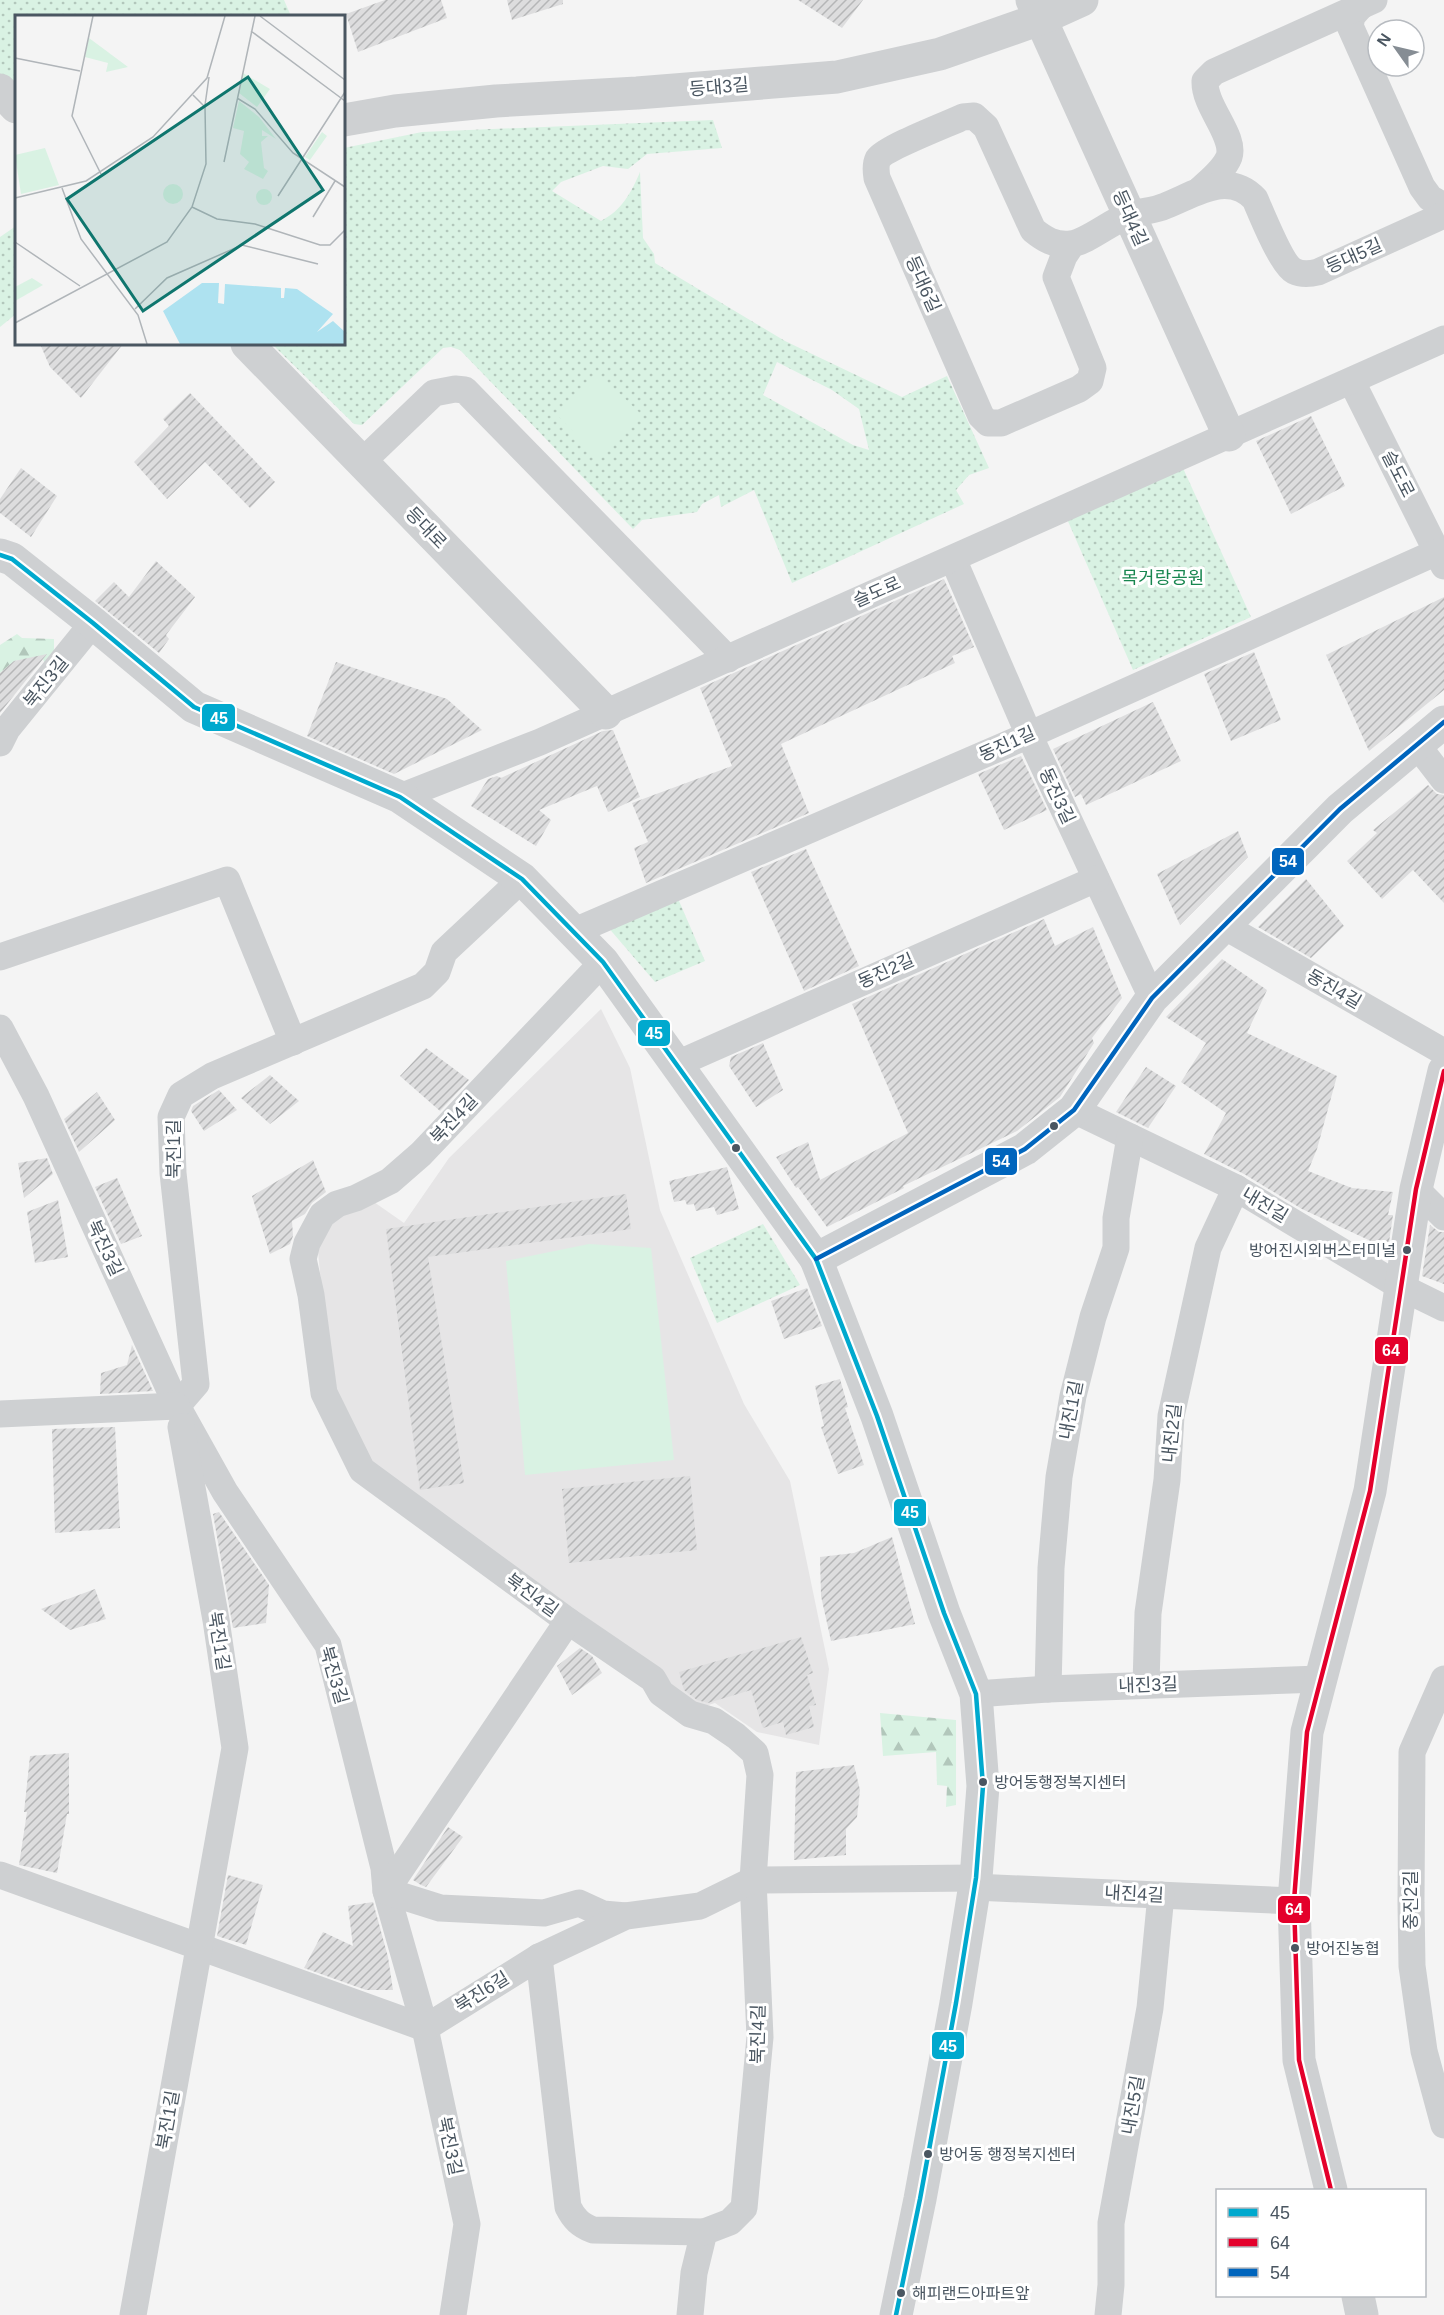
<svg xmlns="http://www.w3.org/2000/svg" width="1444" height="2315" font-family="Helvetica,'Noto Sans KR',sans-serif">
<style>
.education{fill:#e6e5e6}
.green{fill:url(#green-dots);fill-rule:evenodd}
.forest{fill:url(#forest-firs)}
.pitch{fill:#d9f2e3}
.building{fill:url(#building-hatch)}
.lines{fill:none;stroke-linecap:round;stroke-linejoin:round}
.minor{stroke:#ced0d2;stroke-width:27}
.tertiary{stroke:#ced0d2;stroke-width:33}
.bus-1-casing{stroke:#fff;stroke-width:9}
.bus-2-casing{stroke:#fff;stroke-width:9}
.bus-3-casing{stroke:#fff;stroke-width:9}
.bus-1{stroke:#00a9ce;stroke-width:4.5}
.bus-2{stroke:#e4002b;stroke-width:4.5}
.bus-3{stroke:#0065bd;stroke-width:4.5}
.bus-dot{fill:#4a5661;stroke:#fff;stroke-width:2}
.labels{text-anchor:middle;dominant-baseline:central;stroke-width:6;stroke-linejoin:round;paint-order:stroke}
.bus-label{font-size:16px;fill:#4a5661;stroke:#fff;text-anchor:start}
.street-label{font-size:18px;fill:#4a5661;stroke:#fff}
.park-label{font-size:18px;fill:#17864f;stroke:#fff}
.inset-road{fill:none;stroke:#b0b5b9;stroke-width:1.5}
.view{fill:#0f766e;fill-opacity:0.15;stroke:#0f766e;stroke-width:3}
.inset-edge{fill:none;stroke:#4a5661;stroke-width:3}
.line-badge{stroke:#fff;stroke-width:2}
.badge-label{font-size:16px;text-anchor:middle;font-weight:bold;fill:#fff}
</style>
<defs>
<pattern id="green-dots" width="8" height="8" patternUnits="userSpaceOnUse" patternTransform="scale(1.5)"><rect width="8" height="8" fill="#d9f2e3"/><path d="M2 2h.1M6 6h.1" fill="none" stroke="#b2c7bb" stroke-width="1.8" stroke-linecap="round"/></pattern>
<pattern id="forest-firs" width="22" height="20" patternUnits="userSpaceOnUse" patternTransform="scale(1.5)"><rect width="22" height="20" fill="#d9f2e3"/><path d="M5 1l3.5 6h-7zM16 11l3.5 6h-7z" fill="#b2c7bb"/></pattern>
<pattern id="building-hatch" width="6" height="6" patternUnits="userSpaceOnUse" patternTransform="scale(1.5)"><rect width="6" height="6" fill="#ddddde"/><path d="M-1 1l2-2M0 6l6-6M5 7l2-2" fill="none" stroke="#b5b6b7"/></pattern>
</defs>
<rect width="100%" height="100%" fill="#f4f4f4"/>
<!-- education -->
<path class="education" d="M 601,1009 L 630,1068 L 660,1210 L 744,1404 L 790,1481 L 829,1669 L 819,1745 L 757,1732 L 715,1703 L 688,1711 L 664,1673 L 369,1462 L 330,1376 L 317,1241 L 323,1222 L 374,1202 L 404,1223 L 449,1158 Z"/>
<!-- green -->
<g class="green">
<path d="M 0,0 L 284,0 L 291,16 L 16,16 L 16,93 L 0,76 Z"/>
<path d="M 713,120 L 722,148 L 647,154 L 628,169 L 603,166 L 561,182 L 552,191 L 601,221 C 622,210 631,193 640,172 L 643,238 L 654,254 L 655,263 L 785,341 L 902,397 L 947,376 L 989,468 L 969,475 L 956,490 L 964,504 L 792,583 L 754,490 L 721,507 L 719,495 L 702,504 L 697,512 L 642,520 L 633,529 L 460,350 L 451,347 L 443,348 L 362,425 L 354,424 L 272,344 L 344,344 L 344,148 L 422,132 ZM 777,362 L 832,390 L 859,409 L 869,450 L 853,445 L 763,395 Z"/>
<path d="M 16,226 L 16,314 L 0,327 L 0,237 Z"/>
<path d="M 1182,466 L 1251,617 L 1133,670 L 1067,519 Z"/>
<path d="M 676,894 L 705,961 L 655,982 L 607,926 Z"/>
<path d="M 763,1224 L 800,1285 L 717,1323 L 690,1258 Z"/>
</g>
<!-- forest -->
<g class="forest">
<path d="M 17,634 L 22,638 L 54,639 L 54,654 L 46,667 L 42,656 L 14,661 L 0,673 L 0,645 Z"/>
<path d="M 880,1713 L 956,1720 L 956,1805 L 946,1807 L 947,1786 L 937,1785 L 936,1752 L 883,1756 Z"/>
</g>
<!-- pitch -->
<g class="pitch">
<path d="M 598,373 L 642,415 L 597,457 L 557,415 Z"/>
<path d="M 589,1244 L 651,1248 L 674,1460 L 525,1475 L 506,1261 Z"/>
</g>
<!-- building -->
<g class="building">
<path d="M 385,0 L 441,0 L 447,18 L 358,52 L 346,14 Z"/>
<path d="M 507,0 L 563,0 L 563,4 L 512,20 Z"/>
<path d="M 798,0 L 863,0 L 842,28 Z"/>
<path d="M 40,344 L 123,344 L 81,398 L 50,367 Z"/>
<path d="M 190,393 L 275,482 L 250,508 L 205,462 L 167,499 L 134,462 L 169,426 L 163,419 Z"/>
<path d="M 1311,416 L 1345,486 L 1291,514 L 1256,441 Z"/>
<path d="M 21,468 L 57,496 L 31,537 L 0,513 L 0,499 Z"/>
<path d="M 156,561 L 195,597 L 166,635 L 169,639 L 159,653 L 95,601 L 114,582 L 129,597 Z"/>
<path d="M 944,579 L 974,647 L 952,656 L 955,663 L 781,744 L 809,813 L 646,883 L 634,848 L 648,842 L 632,803 L 732,766 L 700,688 Z"/>
<path d="M 1444,597 L 1444,690 L 1369,751 L 1326,655 Z"/>
<path d="M 1254,652 L 1281,720 L 1231,741 L 1204,674 Z"/>
<path d="M 47,654 L 0,713 L 0,673 L 14,661 Z"/>
<path d="M 336,662 L 447,699 L 482,730 L 394,774 L 307,736 Z"/>
<path d="M 1153,702 L 1181,761 L 1086,805 L 1081,794 L 1075,797 L 1053,749 Z"/>
<path d="M 613,730 L 640,797 L 608,812 L 597,786 L 539,810 L 551,820 L 536,846 L 471,806 L 488,779 L 497,776 L 501,778 L 603,731 Z"/>
<path d="M 1021,756 L 1047,810 L 1004,830 L 978,774 Z"/>
<path d="M 1428,785 L 1437,794 L 1444,795 L 1444,903 L 1413,870 L 1382,899 L 1347,861 L 1377,833 L 1373,830 Z"/>
<path d="M 1238,831 L 1248,857 L 1180,925 L 1157,874 Z"/>
<path d="M 806,849 L 859,966 L 804,991 L 751,872 Z"/>
<path d="M 1306,879 L 1344,926 L 1311,958 L 1258,927 Z"/>
<path d="M 1044,919 L 1055,946 L 1093,927 L 1122,998 L 1092,1038 L 1094,1043 L 1060,1097 L 1017,1131 L 903,1186 L 904,1188 L 827,1227 L 798,1187 L 796,1188 L 776,1157 L 808,1142 L 820,1180 L 908,1133 L 852,1004 Z"/>
<path d="M 1222,959 L 1267,990 L 1247,1033 L 1337,1076 L 1317,1149 L 1308,1171 L 1352,1188 L 1393,1192 L 1388,1215 L 1393,1215 L 1388,1249 L 1302,1209 L 1244,1174 L 1204,1154 L 1226,1113 L 1181,1082 L 1206,1043 L 1166,1017 Z"/>
<path d="M 763,1043 L 783,1090 L 756,1107 L 729,1066 L 731,1057 Z"/>
<path d="M 426,1048 L 469,1080 L 440,1111 L 400,1076 Z"/>
<path d="M 1146,1067 L 1176,1086 L 1148,1128 L 1116,1112 Z"/>
<path d="M 270,1075 L 299,1101 L 270,1124 L 241,1098 Z"/>
<path d="M 219,1090 L 237,1110 L 204,1131 L 191,1111 L 193,1106 Z"/>
<path d="M 97,1092 L 115,1120 L 79,1152 L 64,1119 Z"/>
<path d="M 47,1158 L 53,1174 L 24,1198 L 18,1163 Z"/>
<path d="M 313,1160 L 326,1192 L 312,1203 L 305,1214 L 292,1221 L 293,1236 L 290,1244 L 270,1254 L 252,1196 Z"/>
<path d="M 727,1167 L 739,1209 L 717,1215 L 714,1207 L 696,1211 L 694,1204 L 687,1205 L 685,1200 L 674,1202 L 669,1181 Z"/>
<path d="M 117,1178 L 142,1236 L 121,1244 L 95,1187 Z"/>
<path d="M 626,1194 L 631,1229 L 428,1257 L 464,1483 L 420,1490 L 386,1229 Z"/>
<path d="M 58,1200 L 68,1257 L 35,1263 L 27,1212 Z"/>
<path d="M 1430,1225 L 1439,1232 L 1444,1232 L 1444,1284 L 1422,1276 Z"/>
<path d="M 807,1288 L 822,1326 L 784,1339 L 771,1301 Z"/>
<path d="M 132,1345 L 153,1391 L 100,1394 L 101,1373 L 127,1365 Z"/>
<path d="M 840,1379 L 848,1407 L 845,1408 L 864,1465 L 838,1474 L 821,1427 L 824,1426 L 815,1386 Z"/>
<path d="M 115,1427 L 120,1528 L 55,1533 L 52,1429 Z"/>
<path d="M 690,1476 L 697,1550 L 569,1563 L 562,1489 Z"/>
<path d="M 219,1512 L 269,1585 L 266,1623 L 233,1628 L 213,1514 Z"/>
<path d="M 892,1537 L 915,1624 L 831,1641 L 821,1596 L 820,1557 L 854,1553 Z"/>
<path d="M 95,1589 L 106,1619 L 70,1630 L 41,1609 Z"/>
<path d="M 801,1637 L 813,1673 L 807,1675 L 816,1705 L 809,1706 L 814,1727 L 786,1735 L 783,1722 L 763,1728 L 751,1690 L 708,1703 L 697,1700 L 684,1690 L 679,1672 Z"/>
<path d="M 580,1648 L 592,1656 L 602,1673 L 572,1695 L 557,1666 Z"/>
<path d="M 69,1753 L 69,1814 L 67,1814 L 57,1873 L 19,1865 L 27,1812 L 24,1812 L 30,1756 Z"/>
<path d="M 854,1765 L 860,1790 L 857,1817 L 846,1829 L 846,1855 L 794,1860 L 796,1772 Z"/>
<path d="M 448,1827 L 463,1837 L 426,1887 L 421,1885 L 413,1880 Z"/>
<path d="M 228,1875 L 263,1885 L 246,1945 L 217,1936 Z"/>
<path d="M 373,1902 L 388,1957 L 393,1990 L 366,1990 L 304,1968 L 323,1932 L 353,1946 L 348,1906 Z"/>
</g>
<g class="lines">
<!-- minor -->
<g class="minor">
<path d="M 1360,7 L 1352,16 L 1350,26 L 1422,187 L 1430,198 L 1444,206"/>
<path d="M 1200,190 C 1209,181 1224,170 1229,157 C 1236,136 1204,107 1205,81 L 1214,72 L 1374,0"/>
<path d="M 1072,244 L 1064,256 L 1056,277 L 1093,368 L 1090,381 L 1079,389 L 1001,423 L 988,423 L 981,416 L 877,178 C 876,172 875,165 878,159 C 885,148 948,124 963,117 L 974,116 L 986,127 L 1033,230 C 1044,239 1055,246 1071,244 C 1087,242 1112,221 1129,215 C 1141,211 1154,211 1165,206 C 1194,195 1228,170 1255,199 C 1261,213 1282,265 1294,271 C 1302,275 1310,274 1318,272 L 1444,215"/>
<path d="M 1352,382 L 1444,566"/>
<path d="M 362,462 L 434,393 L 455,389 L 465,390 L 728,659"/>
<path d="M 953,559 L 1029,735 L 1152,998"/>
<path d="M 0,743 L 7,729 L 93,623"/>
<path d="M 1417,745 L 1444,780"/>
<path d="M 400,797 L 540,742 L 1444,339"/>
<path d="M 1224,926 L 1444,1052"/>
<path d="M 575,931 L 1029,735 L 1437,552"/>
<path d="M 0,957 L 227,880 L 293,1042"/>
<path d="M 603,962 L 421,1154 L 390,1181 L 356,1198 L 337,1204 L 322,1215 L 307,1243 L 303,1259 L 311,1295 L 324,1393 L 362,1470 L 568,1621 L 653,1679 L 661,1693 L 690,1714 L 714,1721 L 736,1736 L 755,1753 L 760,1775 L 753,1880 L 760,2037 L 744,2208 L 730,2222 L 704,2232 L 694,2273 L 690,2315"/>
<path d="M 0,1028 L 36,1096 L 177,1406 L 225,1492 L 328,1645 L 384,1868 L 386,1891 L 425,2028 L 467,2224 L 453,2315"/>
<path d="M 677,1064 L 1096,879"/>
<path d="M 1074,1110 L 1236,1188 L 1401,1287 L 1444,1308"/>
<path d="M 1416,1189 L 1444,1217"/>
<path d="M 177,1406 L 196,1384 L 173,1173 L 171,1117 L 181,1095 L 212,1076 L 423,986 L 437,972 L 444,952 L 522,879"/>
<path d="M 0,1414 L 177,1406"/>
<path d="M 568,1621 L 386,1891 L 440,1908 L 544,1913 L 579,1903 L 603,1914 L 626,1916"/>
<path d="M 1444,1679 L 1412,1752 L 1411,1903 L 1412,1966 L 1424,2051 L 1444,2125"/>
<path d="M 1146,1685 L 1148,1613 L 1167,1480 L 1171,1416 L 1208,1248 L 1236,1188"/>
<path d="M 1048,1689 L 1051,1568 L 1059,1477 L 1073,1396 L 1093,1317 L 1116,1248 L 1116,1218 L 1130,1137"/>
<path d="M 976,1694 L 1048,1689 L 1320,1679"/>
<path d="M 0,1875 L 425,2028 L 539,1957 L 626,1916 L 700,1906 L 753,1880 L 976,1878"/>
<path d="M 974,1887 L 1294,1901"/>
<path d="M 539,1957 L 568,2207 C 574,2219 580,2225 593,2230 L 704,2232"/>
<path d="M 133,2315 L 235,1748 L 216,1620 L 181,1427"/>
<path d="M 1108,2315 L 1111,2285 L 1111,2223 L 1150,2008 L 1161,1895"/>
</g>
<!-- tertiary -->
<g class="tertiary">
<path d="M 1032,0 L 1229,435"/>
<path d="M 0,90 L 16,107"/>
<path d="M 344,120 L 395,111 L 496,101 L 637,93 L 837,77 L 940,54 L 1040,19 L 1082,0"/>
<path d="M 247,344 L 606,713"/>
<path d="M 0,555 L 12,559 L 93,623 L 194,707 L 400,797 L 522,879 L 603,962 L 816,1259 L 877,1416 L 944,1613 L 976,1694 L 983,1786 L 976,1878 L 956,2003 L 920,2199 L 896,2315"/>
<path d="M 816,1259 L 1025,1149 L 1074,1110 L 1152,998 L 1340,809 L 1444,722"/>
<path d="M 1331,2190 L 1299,2060 L 1294,1901 L 1307,1732 L 1370,1491 L 1416,1189 L 1444,1071"/>
<path d="M 1358,2296 L 1362,2315"/>
</g>
<!-- bus-1 casing -->
<g class="bus-1-casing">
<path id="bus-1" d="M 0,555 L 12,559 L 93,623 L 194,707 L 400,797 L 522,879 L 603,962 L 816,1259 L 877,1416 L 944,1613 L 976,1694 L 983,1786 L 976,1878 L 956,2003 L 920,2199 L 896,2315"/>
</g>
<!-- bus-2 casing -->
<g class="bus-2-casing">
<path id="bus-2" d="M 1331,2190 L 1299,2060 L 1294,1901 L 1307,1732 L 1370,1491 L 1416,1189 L 1444,1071"/>
</g>
<!-- bus-3 casing -->
<g class="bus-3-casing">
<path id="bus-3" d="M 816,1259 L 1025,1149 L 1074,1110 L 1152,998 L 1340,809 L 1444,722"/>
</g>
<!-- bus-1 -->
<use href="#bus-1" class="bus-1"/>
<!-- bus-2 -->
<use href="#bus-2" class="bus-2"/>
<!-- bus-3 -->
<use href="#bus-3" class="bus-3"/>
</g>
<!-- markers -->
<g class="bus-dot">
<circle cx="1054" cy="1126" r="5"/>
<circle cx="736" cy="1148" r="5"/>
<circle cx="1407" cy="1250" r="5"/>
<circle cx="983" cy="1782" r="5"/>
<circle cx="1295" cy="1948" r="5"/>
<circle cx="928" cy="2154" r="5"/>
<circle cx="901" cy="2293" r="5"/>
</g>
<g class="labels">
<!-- bus labels -->
<g class="bus-label">
<text x="1396" y="1250" text-anchor="end">방어진시외버스터미널</text>
<text x="994" y="1782">방어동행정복지센터</text>
<text x="1306" y="1948">방어진농협</text>
<text x="939" y="2154">방어동 행정복지센터</text>
<text x="912" y="2293">해피랜드아파트앞</text>
</g>
<!-- street labels -->
<g class="street-label">
<text transform="translate(719 87) rotate(-5)">등대3길</text>
<text transform="translate(1130 218) rotate(66)">등대4길</text>
<text transform="translate(1354 256) rotate(-24)">등대5길</text>
<text transform="translate(923 284) rotate(66)">등대6길</text>
<text transform="translate(1398 474) rotate(63)">슬도로</text>
<text transform="translate(426 528) rotate(46)">등대로</text>
<text transform="translate(877 592) rotate(-24)">슬도로</text>
<text transform="translate(46 682) rotate(-51)">북진3길</text>
<text transform="translate(1007 744) rotate(-24)">동진1길</text>
<text transform="translate(1057 796) rotate(65)">동진3길</text>
<text transform="translate(886 971) rotate(-24)">동진2길</text>
<text transform="translate(1334 989) rotate(30)">동진4길</text>
<text transform="translate(454 1119) rotate(-47)">북진4길</text>
<text transform="translate(174 1149) rotate(-90)">북진1길</text>
<text transform="translate(1265 1205) rotate(31)">내진길</text>
<text transform="translate(105 1248) rotate(65)">북진3길</text>
<text transform="translate(1071 1410) rotate(-79)">내진1길</text>
<text transform="translate(1172 1433) rotate(-84)">내진2길</text>
<text transform="translate(532 1595) rotate(36)">북진4길</text>
<text transform="translate(219 1641) rotate(81)">북진1길</text>
<text transform="translate(334 1675) rotate(74)">북진3길</text>
<text transform="translate(1148 1685) rotate(-2)">내진3길</text>
<text transform="translate(1134 1894) rotate(3)">내진4길</text>
<text transform="translate(1411 1900) rotate(-90)">중진2길</text>
<text transform="translate(482 1992) rotate(-32)">북진6길</text>
<text transform="translate(758 2034) rotate(-89)">북진4길</text>
<text transform="translate(1133 2105) rotate(-80)">내진5길</text>
<text transform="translate(168 2120) rotate(-80)">북진1길</text>
<text transform="translate(450 2146) rotate(78)">북진3길</text>
</g>
<!-- park labels -->
<g class="park-label">
<text x="1163" y="578">목거랑공원</text>
</g>
</g>
<!-- overview -->
<g transform="translate(15 15)">
<rect width="330" height="330" fill="#f4f4f4"/>
<path d="M 74,23 L 113,52 L 91,57 L 93,48 L 70,42 ZM 228,58 L 255,74 L 242,92 L 224,78 ZM 224,86 L 244,102 L 261,124 L 247,115 L 247,121 L 253,121 L 246,127 L 249,153 L 253,156 L 248,164 L 229,154 L 234,147 L 225,139 L 229,116 L 218,113 ZM 307,117 L 312,121 L 295,145 L 290,142 ZM 30,133 L 44,170 L 6,179 L 0,140 ZM241 182a8 8 0 1 1 16 0a8 8 0 1 1-16 0ZM 17,263 L 28,270 L 0,286 L 0,272 Z" fill="#d9f2e3"/>
<path d="M148 179a10 10 0 1 1 20 0a10 10 0 1 1-20 0Z" fill="#d9f2e3"/>
<path d="M 187,268 L 204,268 L 203,288 L 209,289 L 210,269 L 266,273 L 266,283 L 269,283 L 270,273 L 282,274 L 318,299 L 302,317 L 318,306 L 330,317 L 330,329 L 165,329 L 148,296 Z" fill="#aee2f0"/>
<path class="inset-road" d="M 78,1 L 57,101 L 86,159M 245,1 L 330,65M 236,16 L 330,86M 0,43 L 65,56M 222,83 L 240,94 L 278,138 L 330,172M 190,90 L 194,62M 209,147 L 240,1M 47,173 L 66,224 L 123,300 L 132,329M 263,181 L 330,77M 0,183 L 71,166 L 138,122 L 192,63 L 210,1M 177,192 L 202,204 L 240,209 L 305,230 L 315,230 L 330,215M 298,202 L 320,166M 0,227 L 65,271M 120,294 L 152,263 L 227,230 L 303,249M 0,308 L 152,227 L 177,192 L 191,149 L 190,92 L 178,80"/>
<path class="view" d="M 233,62 L 308,175 L 128,296 L 52,184 Z"/>
<rect width="330" height="330" class="inset-edge"/>
</g>
<g class="line-badge">
<rect x="201" y="703" width="35" height="29" rx="6" fill="#00a9ce"/>
<rect x="1271" y="847" width="34" height="29" rx="6" fill="#0065bd"/>
<rect x="637" y="1019" width="34" height="28" rx="6" fill="#00a9ce"/>
<rect x="984" y="1147" width="34" height="29" rx="6" fill="#0065bd"/>
<rect x="1374" y="1336" width="35" height="29" rx="6" fill="#e4002b"/>
<rect x="893" y="1498" width="34" height="29" rx="6" fill="#00a9ce"/>
<rect x="1277" y="1895" width="34" height="29" rx="6" fill="#e4002b"/>
<rect x="931" y="2031" width="34" height="29" rx="6" fill="#00a9ce"/>
</g>
<g class="badge-label">
<text x="219" y="724">45</text>
<text x="1288" y="867">54</text>
<text x="654" y="1039">45</text>
<text x="1001" y="1167">54</text>
<text x="1391" y="1356">64</text>
<text x="910" y="1518">45</text>
<text x="1294" y="1915">64</text>
<text x="948" y="2052">45</text>
</g>
<!-- legend -->
<rect x="1216" y="2189" width="210" height="108" fill="#ffffff" stroke="#b7bbc0" stroke-width="1.5"/>
<rect x="1228" y="2208" width="30" height="9" fill="#00a9ce" stroke="#b7bbc0" stroke-width="1.5"/>
<text x="1270" y="2219" font-size="18" fill="#4a5661">45</text>
<rect x="1228" y="2238" width="30" height="9" fill="#e4002b" stroke="#b7bbc0" stroke-width="1.5"/>
<text x="1270" y="2249" font-size="18" fill="#4a5661">64</text>
<rect x="1228" y="2268" width="30" height="9" fill="#0065bd" stroke="#b7bbc0" stroke-width="1.5"/>
<text x="1270" y="2279" font-size="18" fill="#4a5661">54</text>
<!-- north arrow -->
<g transform="translate(1396 48) rotate(304)"><circle r="28" fill="#ffffff" stroke="#b7bbc0" stroke-width="1.5"/>
<path d="M0-4.5L10 22L0 15L-10 22Z" fill="#868d94"/>
<text y="-9" font-size="16" font-weight="bold" text-anchor="middle" fill="#4a5661">N</text>
</g>
</svg>
